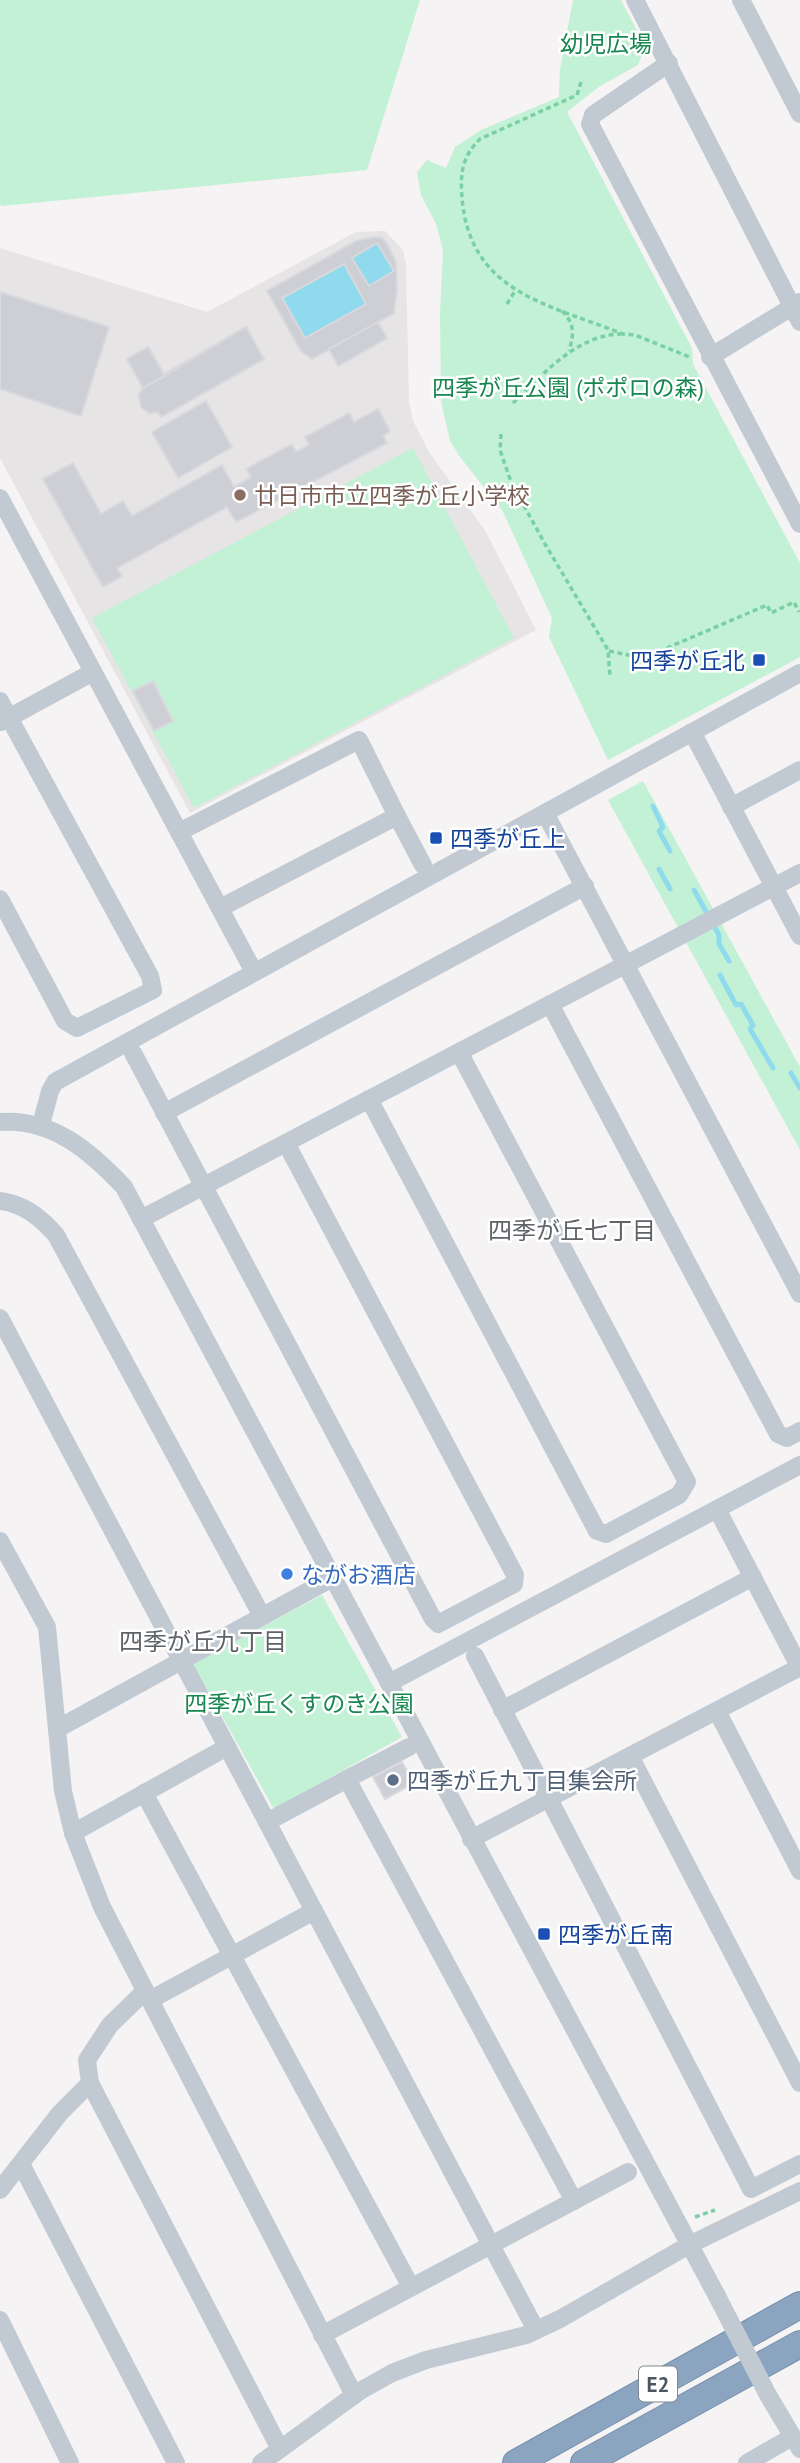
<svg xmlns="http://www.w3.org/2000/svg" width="800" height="2463" font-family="'PT Sans','Noto Sans JP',sans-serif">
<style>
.education{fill:#e6e4e5}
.green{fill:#c3f1d5}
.water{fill:#90daee}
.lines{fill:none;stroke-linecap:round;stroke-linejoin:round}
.stream{stroke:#90daee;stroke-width:5}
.building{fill:#cdcfd5;stroke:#d7d9de;stroke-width:2;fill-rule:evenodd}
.highway-casing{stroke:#7690ad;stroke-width:28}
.path{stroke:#7ad0a6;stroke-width:3.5;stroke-dasharray:5 3.5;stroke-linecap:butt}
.minor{stroke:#c1cad2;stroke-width:18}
.highway{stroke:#8ba5c1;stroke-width:26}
.minor-bridge{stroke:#c1cad2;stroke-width:18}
.education-dot{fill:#8d6e63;stroke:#fff;stroke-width:2.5}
.transit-dot{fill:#1a4fb4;stroke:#fff;stroke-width:2.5}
.shop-dot{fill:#3f7fe0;stroke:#fff;stroke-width:2.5}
.service-dot{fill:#5c6f8a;stroke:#fff;stroke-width:2.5}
.labels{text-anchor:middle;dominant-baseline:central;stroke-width:5;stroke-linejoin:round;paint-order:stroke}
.shield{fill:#fff;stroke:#808990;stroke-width:2}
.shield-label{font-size:21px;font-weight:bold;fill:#4a5661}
.park-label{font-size:23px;fill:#17864f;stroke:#fff}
.education-label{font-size:23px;fill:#785e54;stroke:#fff;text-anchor:start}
.transit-label{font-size:23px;fill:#164399;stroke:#fff;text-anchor:start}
.shop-label{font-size:23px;fill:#366cbe;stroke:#fff;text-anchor:start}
.service-label{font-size:23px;fill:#4e5e75;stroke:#fff;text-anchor:start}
.neighbourhood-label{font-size:24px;fill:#5f6368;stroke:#fff}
</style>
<rect width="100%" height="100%" fill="#f5f3f3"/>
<!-- education -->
<path class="education" d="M 385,231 L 403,250 L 406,265 L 409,402 L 413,421 L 429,452 L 486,532 L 536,630 L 190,813 L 0,458 L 0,248 L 207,312 L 356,232 Z"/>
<!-- green -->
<g class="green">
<path d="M 0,0 L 420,0 L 367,170 L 2,206 L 0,204 Z"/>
<path d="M 573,0 L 621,0 L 645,46 L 638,65 L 600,86 L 567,112 L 692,348 L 693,364 L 800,563 L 800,657 L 608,760 L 549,637 L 552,618 L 502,510 L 460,457 L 450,441 L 441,401 L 440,313 L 443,250 L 436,224 L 421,195 L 417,172 L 427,160 L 446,168 L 455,147 L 481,130 L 559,97 L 560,69 Z"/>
<path d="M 413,448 L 514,638 L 194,808 L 92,618 Z"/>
<path d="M 643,781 L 800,1067 L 800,1150 L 608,800 Z"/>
<path d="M 322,1595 L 402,1737 L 274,1809 L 193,1664 Z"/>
</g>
<!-- water -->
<g class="water">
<path d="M 377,243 L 394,271 L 369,286 L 352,258 Z"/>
<path d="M 344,264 L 366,304 L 305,338 L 282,298 Z"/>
</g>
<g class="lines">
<!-- stream -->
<g class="stream">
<path d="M 653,806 L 663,827 L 659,831 L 670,851"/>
<path d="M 659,869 L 670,889"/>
<path d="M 694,890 L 719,935 L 719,944 L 729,961"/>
<path d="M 720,975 L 736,1005 L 741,1004 L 753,1025 L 750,1029 L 773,1068"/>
<path d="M 791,1073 L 800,1088"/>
</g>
</g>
<!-- building -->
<g class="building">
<path d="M 374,237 L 382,238 L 388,245 L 396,263 L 397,289 L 394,313 L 312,359 L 301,351 L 267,291 L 356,241 ZM 377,243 L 394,271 L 369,286 L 352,258 ZM 344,264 L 366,304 L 305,338 L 282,298 Z"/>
<path d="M 0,292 L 109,327 L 81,416 L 0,389 Z"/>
<path d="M 378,322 L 387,338 L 338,366 L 329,349 Z"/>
<path d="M 246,327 L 264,359 L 161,417 L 158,412 L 149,413 L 141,407 L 139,395 L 143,388 L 127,359 L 148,347 L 164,374 Z"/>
<path d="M 246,327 L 264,359 L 161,417 L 158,412 L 149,413 L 141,407 L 139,395 L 144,388 Z"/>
<path d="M 148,347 L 165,376 L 143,388 L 127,359 Z"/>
<path d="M 206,401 L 232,447 L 178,478 L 152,432 Z"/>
<path d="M 378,409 L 390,431 L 383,436 L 387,443 L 236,522 L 227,507 L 117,568 L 122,576 L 103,587 L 43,479 L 73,463 L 101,514 L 123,501 L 132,516 L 222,465 L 234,487 L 251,477 L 246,469 L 292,444 L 296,452 L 309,445 L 305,437 L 349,413 L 354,422 Z"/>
<path d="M 153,681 L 173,721 L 154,731 L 133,691 Z"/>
<path d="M 402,1762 L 414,1783 L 385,1799 L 373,1777 Z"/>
</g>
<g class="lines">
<!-- highway casing -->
<g class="highway-casing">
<g id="highway">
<path d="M 516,2463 L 800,2305"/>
<path d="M 584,2463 L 800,2344"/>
</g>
</g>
<!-- path -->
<g class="path">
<path d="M 581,82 L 577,95 L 480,139 C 462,157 460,173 462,198 C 470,293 548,304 623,334 L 635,335 L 692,358"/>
<path d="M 507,304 L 515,291"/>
<path d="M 562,311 C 575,324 574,334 569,351"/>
<path d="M 513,403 C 544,374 576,335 621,334"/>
<path d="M 501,434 L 500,450 L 511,482 L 545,544 L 608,650 L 610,676"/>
<path d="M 609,651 L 628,655 L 653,654 L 767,605 L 771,613 L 794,602 L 799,612"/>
<path d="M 695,2217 L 715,2210"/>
</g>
<!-- minor -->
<g class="minor">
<path d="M 635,0 L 800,322"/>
<path d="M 741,0 L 800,114"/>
<path d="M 669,63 L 593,115 L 590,124 L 800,524"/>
<path d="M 710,357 L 800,302"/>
<path d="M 0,498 L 254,972"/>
<path d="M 0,701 L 150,976 L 153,990 L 77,1028 L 65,1021 L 0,899"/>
<path d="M 1,722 L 93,672"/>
<path d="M 692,732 L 800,936"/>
<path d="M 731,807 L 800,770"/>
<path d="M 545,813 L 800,1294"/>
<path d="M 397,816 L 423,865"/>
<path d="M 179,832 L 359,740 L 397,816 L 220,908"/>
<path d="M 550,1004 L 778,1434 L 787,1438 L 800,1431"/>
<path d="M 133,1053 L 433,1619 L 438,1624 L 514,1584 L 515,1575 L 286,1143"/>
<path d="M 369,1099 L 597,1531 L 606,1534 L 679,1495 L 687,1482 L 459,1052"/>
<path d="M 164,1113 L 585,886"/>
<path d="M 0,1122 C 52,1118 90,1151 124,1187 L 717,2296"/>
<path d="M 41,1125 L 50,1091 L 55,1082 L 800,673"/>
<path d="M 0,1201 C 24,1204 40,1217 56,1235 L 262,1616"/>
<path d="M 141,1219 L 800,873"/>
<path d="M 0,1318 L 536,2330"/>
<path d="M 717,1509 L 800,1668"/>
<path d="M 0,1541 L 47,1627 L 63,1791 L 73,1833 L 102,1907 L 354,2395"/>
<path d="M 475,1656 L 751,2189 L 800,2164"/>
<path d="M 389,1683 L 800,1465"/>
<path d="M 502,1710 L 753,1577"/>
<path d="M 717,1711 L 800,1871"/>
<path d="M 57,1729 L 334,1577"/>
<path d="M 630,1756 L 800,2083"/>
<path d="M 347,1779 L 409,1747"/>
<path d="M 144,1793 L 411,2287"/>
<path d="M 267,1822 L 347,1779 L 574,2201"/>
<path d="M 73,1833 L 227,1747"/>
<path d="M 471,1839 L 800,1667"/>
<path d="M 150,2000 L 314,1911"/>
<path d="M 90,2083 L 280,2449"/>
<path d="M 21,2164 L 176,2463"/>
<path d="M 0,2190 L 60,2113 L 90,2083 L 87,2060 L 110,2025 L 145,1991"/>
<path d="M 0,2320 L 70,2463"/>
<path d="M 322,2335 L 628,2172"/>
<path d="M 768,2395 L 800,2449"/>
<path d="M 261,2463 L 360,2391 L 392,2373 L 426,2360 L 526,2335 L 560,2319 L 689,2245 L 800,2191"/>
<path d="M 747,2463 L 792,2437"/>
</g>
<!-- highway -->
<use href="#highway" class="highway"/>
<!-- minor-bridge -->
<path class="minor-bridge" d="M 717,2296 L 768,2395"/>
</g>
<!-- markers -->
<circle class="education-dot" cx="240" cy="495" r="7"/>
<g class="transit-dot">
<rect x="752" y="653" width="14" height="14" rx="3.5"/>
<rect x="429" y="831" width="14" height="14" rx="3.5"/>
<rect x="537" y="1927" width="14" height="14" rx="3.5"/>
</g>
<circle class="shop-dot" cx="287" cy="1574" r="7"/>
<circle class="service-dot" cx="393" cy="1780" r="7"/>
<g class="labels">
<!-- shield labels -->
<rect class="shield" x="639" y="2366.5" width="38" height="35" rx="5"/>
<g class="shield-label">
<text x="658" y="2384">E2</text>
</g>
<!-- park labels -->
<g class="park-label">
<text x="606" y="43">幼児広場</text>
<text x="568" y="387">四季が丘公園 (ポポロの森)</text>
<text x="299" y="1703">四季が丘くすのき公園</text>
</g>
<!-- education labels -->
<g class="education-label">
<text x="254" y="495">廿日市市立四季が丘小学校</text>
</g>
<!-- transit labels -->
<g class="transit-label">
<text x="745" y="660" text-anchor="end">四季が丘北</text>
<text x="450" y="838">四季が丘上</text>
<text x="558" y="1934">四季が丘南</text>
</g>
<!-- shop labels -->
<g class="shop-label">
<text x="301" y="1574">ながお酒店</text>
</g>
<!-- service labels -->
<g class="service-label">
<text x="407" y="1780">四季が丘九丁目集会所</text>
</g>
<!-- neighbourhood labels -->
<g class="neighbourhood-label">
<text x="572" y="1230">四季が丘七丁目</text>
<text x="203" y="1641">四季が丘九丁目</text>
</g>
</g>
</svg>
